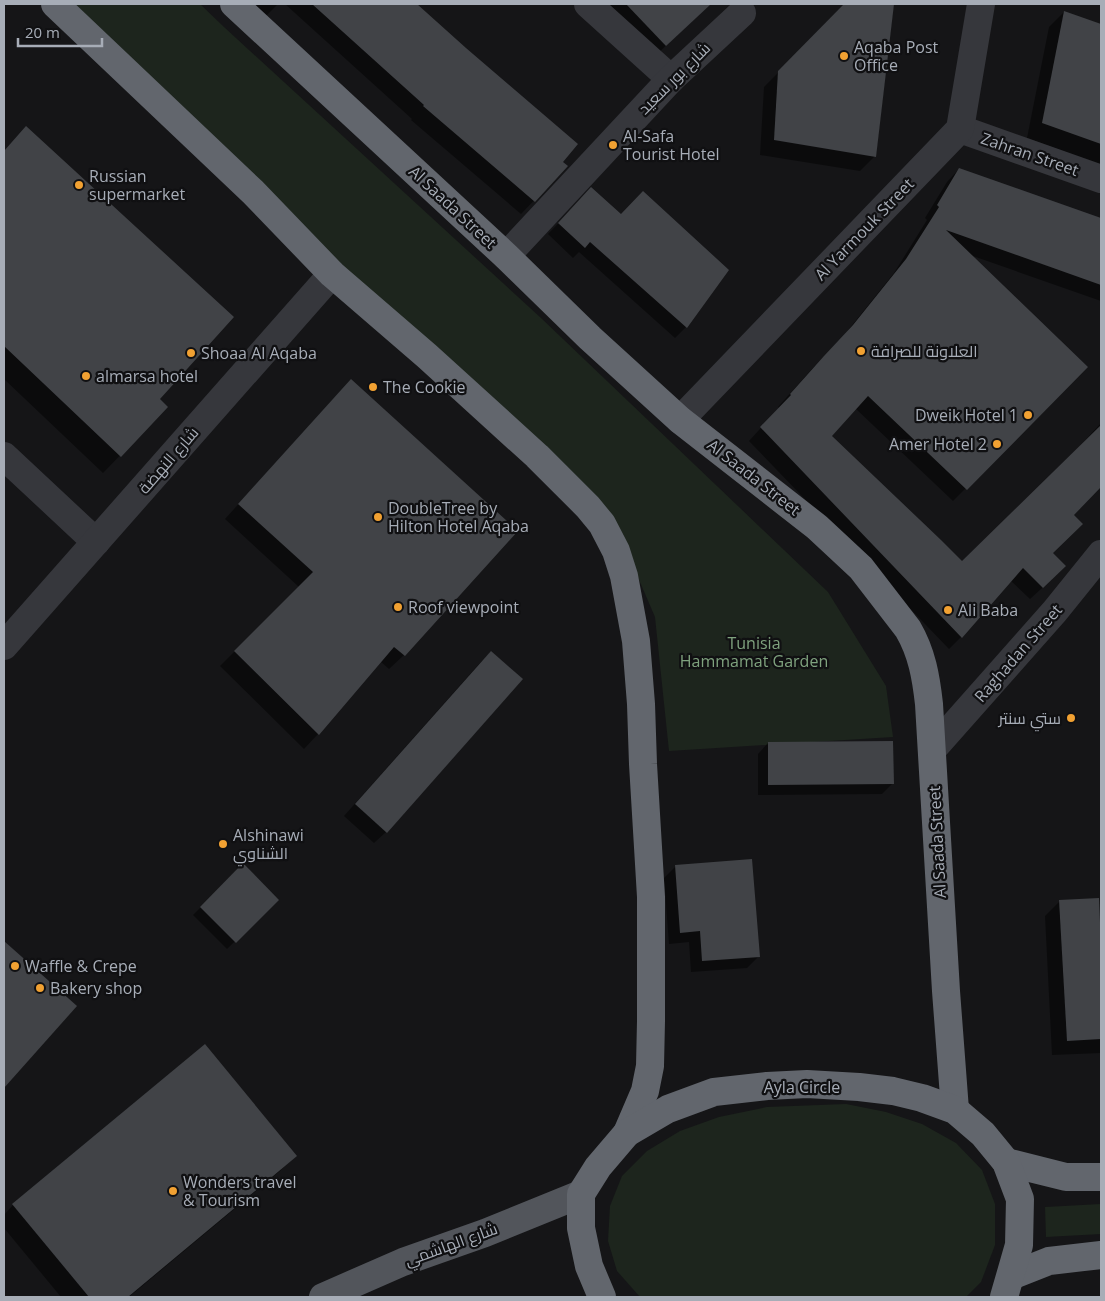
<svg xmlns="http://www.w3.org/2000/svg" width="1105" height="1301" font-family="'Open Sans',Cairo,sans-serif">
<style>
.green{fill:#1d251d}
.shadow{fill:#0007}
.building{fill:#414347}
.lines{fill:none;stroke-linecap:round;stroke-linejoin:round}
.minor{stroke:#36373c;stroke-width:28}
.major{stroke:#52555b;stroke-width:28}
.highway{stroke:#62666d;stroke-width:28}
.poi-dot{fill:#f1a132;stroke:#101012;stroke-width:2}
.labels{text-anchor:middle;dominant-baseline:central;stroke-width:4.5;stroke-linejoin:round;paint-order:stroke}
.poi-label{font-size:16px;fill:#a7adb7;stroke:#101012;text-anchor:start}
.street-label{font-size:16px;fill:#a7adb7;stroke:#101012}
.park-label{font-size:16px;fill:#7fa27e;stroke:#101012}
</style>
<rect width="100%" height="100%" fill="#151517"/>
<!-- green -->
<g class="green">
<path d="M 66,4 L 200,4 L 224,27 L 541,318 L 828,592 L 886,686 L 893,737 L 669,751 L 655,617 L 610,512 L 379,305 Z"/>
<path d="M 846,1104 L 886,1112 L 922,1124 L 956,1143 L 982,1170 L 995,1204 L 995,1245 L 981,1282 L 966,1297 L 640,1297 L 617,1271 L 608,1241 L 610,1206 L 622,1176 L 647,1151 L 680,1131 L 719,1117 L 767,1107 Z"/>
<path d="M 1101,1204 L 1101,1234 L 1046,1237 L 1045,1207 Z"/>
</g>
<!-- shadow -->
<g class="shadow">
<path d="M 245,4 L 278,4 L 262,20 Z"/>
<path d="M 285,4 L 415,4 L 465,49 L 566,167 L 521,214 L 411,120 L 412,119 Z"/>
<path d="M 604,4 L 710,4 L 654,57 Z"/>
<path d="M 846,4 L 892,4 L 875,156 L 860,171 L 760,155 L 764,87 Z"/>
<path d="M 1064,12 L 1101,25 L 1101,165 L 1027,138 L 1049,27 Z"/>
<path d="M 26,128 L 158,399 L 167,407 L 103,473 L 4,379 L 4,151 Z"/>
<path d="M 959,169 L 1101,220 L 1101,301 L 970,255 L 1086,367 L 953,501 L 855,408 L 830,436 L 962,563 L 1080,448 L 1079,447 L 1101,423 L 1101,485 L 1072,515 L 1051,553 L 1052,579 L 1030,599 L 1010,580 L 961,637 L 949,649 L 749,441 L 779,408 L 778,407 L 811,370 L 841,339 L 894,273 L 927,220 L 925,218 L 947,182 Z"/>
<path d="M 581,200 L 727,271 L 686,327 L 675,338 L 579,252 L 573,258 L 548,234 Z"/>
<path d="M 337,395 L 516,531 L 404,655 L 389,669 L 380,661 L 318,734 L 304,749 L 220,666 L 299,587 L 225,519 Z"/>
<path d="M 491,652 L 386,832 L 374,843 L 344,816 L 479,664 Z"/>
<path d="M 768,743 L 893,783 L 882,794 L 758,795 L 758,754 Z"/>
<path d="M 243,865 L 277,900 L 227,949 L 193,915 Z"/>
<path d="M 676,866 L 758,957 L 747,968 L 691,972 L 689,942 L 669,944 L 664,878 Z"/>
<path d="M 1060,901 L 1101,950 L 1101,1053 L 1052,1055 L 1045,916 Z"/>
<path d="M 4,942 L 75,1006 L 4,1086 Z"/>
<path d="M 205,1046 L 295,1156 L 280,1171 L 129,1297 L 61,1297 L 4,1228 L 4,1215 L 13,1205 Z"/>
</g>
<!-- building -->
<g class="building">
<path d="M 312,4 L 417,4 L 466,48 L 578,144 L 563,162 L 568,166 L 535,202 L 423,106 L 424,105 Z"/>
<path d="M 626,4 L 711,4 L 666,46 Z"/>
<path d="M 844,4 L 894,4 L 876,157 L 774,140 L 778,71 Z"/>
<path d="M 1064,11 L 1101,24 L 1101,144 L 1042,123 Z"/>
<path d="M 26,126 L 234,317 L 160,399 L 168,407 L 121,457 L 4,346 L 4,151 Z"/>
<path d="M 959,168 L 1101,218 L 1101,285 L 946,230 L 1088,367 L 967,490 L 868,396 L 832,436 L 941,540 L 962,561 L 1101,425 L 1101,487 L 1074,515 L 1083,524 L 1053,553 L 1066,566 L 1043,588 L 1023,568 L 962,638 L 760,427 L 791,395 L 790,394 L 824,356 L 853,325 L 906,259 L 939,207 L 937,205 Z"/>
<path d="M 591,187 L 621,214 L 643,191 L 729,270 L 687,328 L 590,242 L 585,248 L 558,223 Z"/>
<path d="M 351,379 L 518,531 L 405,656 L 394,647 L 319,735 L 234,651 L 313,572 L 238,504 Z"/>
<path d="M 491,651 L 523,679 L 387,833 L 355,804 Z"/>
<path d="M 893,741 L 894,784 L 768,785 L 768,742 Z"/>
<path d="M 752,859 L 760,957 L 702,961 L 700,931 L 680,933 L 675,865 Z"/>
<path d="M 243,863 L 279,900 L 236,943 L 200,907 Z"/>
<path d="M 1099,898 L 1101,946 L 1101,1039 L 1067,1041 L 1059,900 Z"/>
<path d="M 4,941 L 77,1006 L 4,1088 Z"/>
<path d="M 205,1044 L 297,1156 L 128,1297 L 89,1297 L 12,1204 Z"/>
</g>
<g class="lines">
<!-- minor -->
<g class="minor">
<path d="M 588,4 L 671,79"/>
<path d="M 960,129 L 1101,179"/>
<path d="M 506,256 L 671,79 L 742,13"/>
<path d="M 680,420 L 960,129 L 981,4"/>
<path d="M 4,456 L 96,542"/>
<path d="M 4,646 L 332,274"/>
<path d="M 932,750 L 1055,611 L 1101,554"/>
</g>
<!-- major -->
<path class="major" d="M 323,1297 L 403,1262 L 485,1233 L 581,1194"/>
<!-- highway -->
<g class="highway">
<path d="M 55,4 L 253,192 L 332,274 L 427,356 L 537,456 L 588,507 L 602,524 L 616,551 L 624,576 L 636,641 L 641,704 L 643,764 L 651,897 L 651,1021 L 650,1066 L 645,1091 L 627,1133"/>
<path d="M 234,4 L 506,256 L 590,338 L 680,420 L 817,527 L 861,568 L 908,629 C 922,653 926,677 929,704 L 946,991 L 955,1110"/>
<path d="M 1006,1162 L 1066,1177 L 1101,1177"/>
<path d="M 1011,1276 L 1049,1261 L 1101,1255"/>
<path d="M 602,1297 L 589,1266 L 581,1228 L 581,1194 L 598,1167 L 627,1133 L 668,1109 L 714,1092 L 767,1086 L 807,1084 L 859,1087 L 893,1091 L 922,1098 L 955,1110 L 983,1134 L 1006,1162 L 1020,1199 L 1019,1245 L 1004,1297"/>
</g>
</g>
<!-- markers -->
<g class="poi-dot">
<circle cx="844" cy="56" r="5"/>
<circle cx="613" cy="145" r="5"/>
<circle cx="79" cy="185" r="5"/>
<circle cx="861" cy="351" r="5"/>
<circle cx="191" cy="353" r="5"/>
<circle cx="86" cy="376" r="5"/>
<circle cx="373" cy="387" r="5"/>
<circle cx="1028" cy="415" r="5"/>
<circle cx="997" cy="444" r="5"/>
<circle cx="378" cy="517" r="5"/>
<circle cx="398" cy="607" r="5"/>
<circle cx="948" cy="610" r="5"/>
<circle cx="1071" cy="718" r="5"/>
<circle cx="223" cy="844" r="5"/>
<circle cx="15" cy="966" r="5"/>
<circle cx="40" cy="988" r="5"/>
<circle cx="173" cy="1191" r="5"/>
</g>
<g class="labels">
<!-- poi labels -->
<g class="poi-label">
<text x="854" y="47">Aqaba Post<tspan x="854" dy="18">Office</tspan></text>
<text x="623" y="136">Al-Safa<tspan x="623" dy="18">Tourist Hotel</tspan></text>
<text x="89" y="176">Russian<tspan x="89" dy="18">supermarket</tspan></text>
<text x="871" y="351">العلاونة للصرافة</text>
<text x="201" y="353">Shoaa Al Aqaba</text>
<text x="96" y="376">almarsa hotel</text>
<text x="383" y="387">The Cookie</text>
<text x="1018" y="415" text-anchor="end">Dweik Hotel 1</text>
<text x="987" y="444" text-anchor="end">Amer Hotel 2</text>
<text x="388" y="508">DoubleTree by<tspan x="388" dy="18">Hilton Hotel Aqaba</tspan></text>
<text x="408" y="607">Roof viewpoint</text>
<text x="958" y="610">Ali Baba</text>
<text x="1061" y="718" text-anchor="end">ستي سنتر</text>
<text x="233" y="835">Alshinawi<tspan x="233" dy="18">الشناوي</tspan></text>
<text x="25" y="966">Waffle &amp; Crepe</text>
<text x="50" y="988">Bakery shop</text>
<text x="183" y="1182">Wonders travel<tspan x="183" dy="18">&amp; Tourism</tspan></text>
</g>
<!-- street labels -->
<g class="street-label">
<text transform="translate(674 78) rotate(-45)">شارع بور سعيد</text>
<text transform="translate(1030 154) rotate(19)">Zahran Street</text>
<text transform="translate(453 207) rotate(43)">Al Saada Street</text>
<text transform="translate(864 229) rotate(-46)">Al Yarmouk Street</text>
<text transform="translate(168 460) rotate(-49)">شارع النهضة</text>
<text transform="translate(754 477) rotate(38)">Al Saada Street</text>
<text transform="translate(1018 653) rotate(-49)">Raghadan Street</text>
<text transform="translate(937 842) rotate(-93)">Al Saada Street</text>
<text x="802" y="1087">Ayla Circle</text>
<text transform="translate(451 1244) rotate(-20)">شارع الهاشمي</text>
</g>
<!-- park labels -->
<g class="park-label">
<text x="754" y="643">Tunisia<tspan x="754" dy="18">Hammamat Garden</tspan></text>
</g>
</g>
<!-- border -->
<rect width="1105" height="1301" fill="none" stroke="#a7adb7" stroke-width="10"/>
<!-- scale -->
<path d="M18 38v8h84v-8" fill="none" stroke="#a7adb7" stroke-width="2.5"/>
<text x="25" y="38" font-size="15" fill="#a7adb7" stroke="#101012" stroke-width="4" paint-order="stroke">20 m</text>
</svg>
